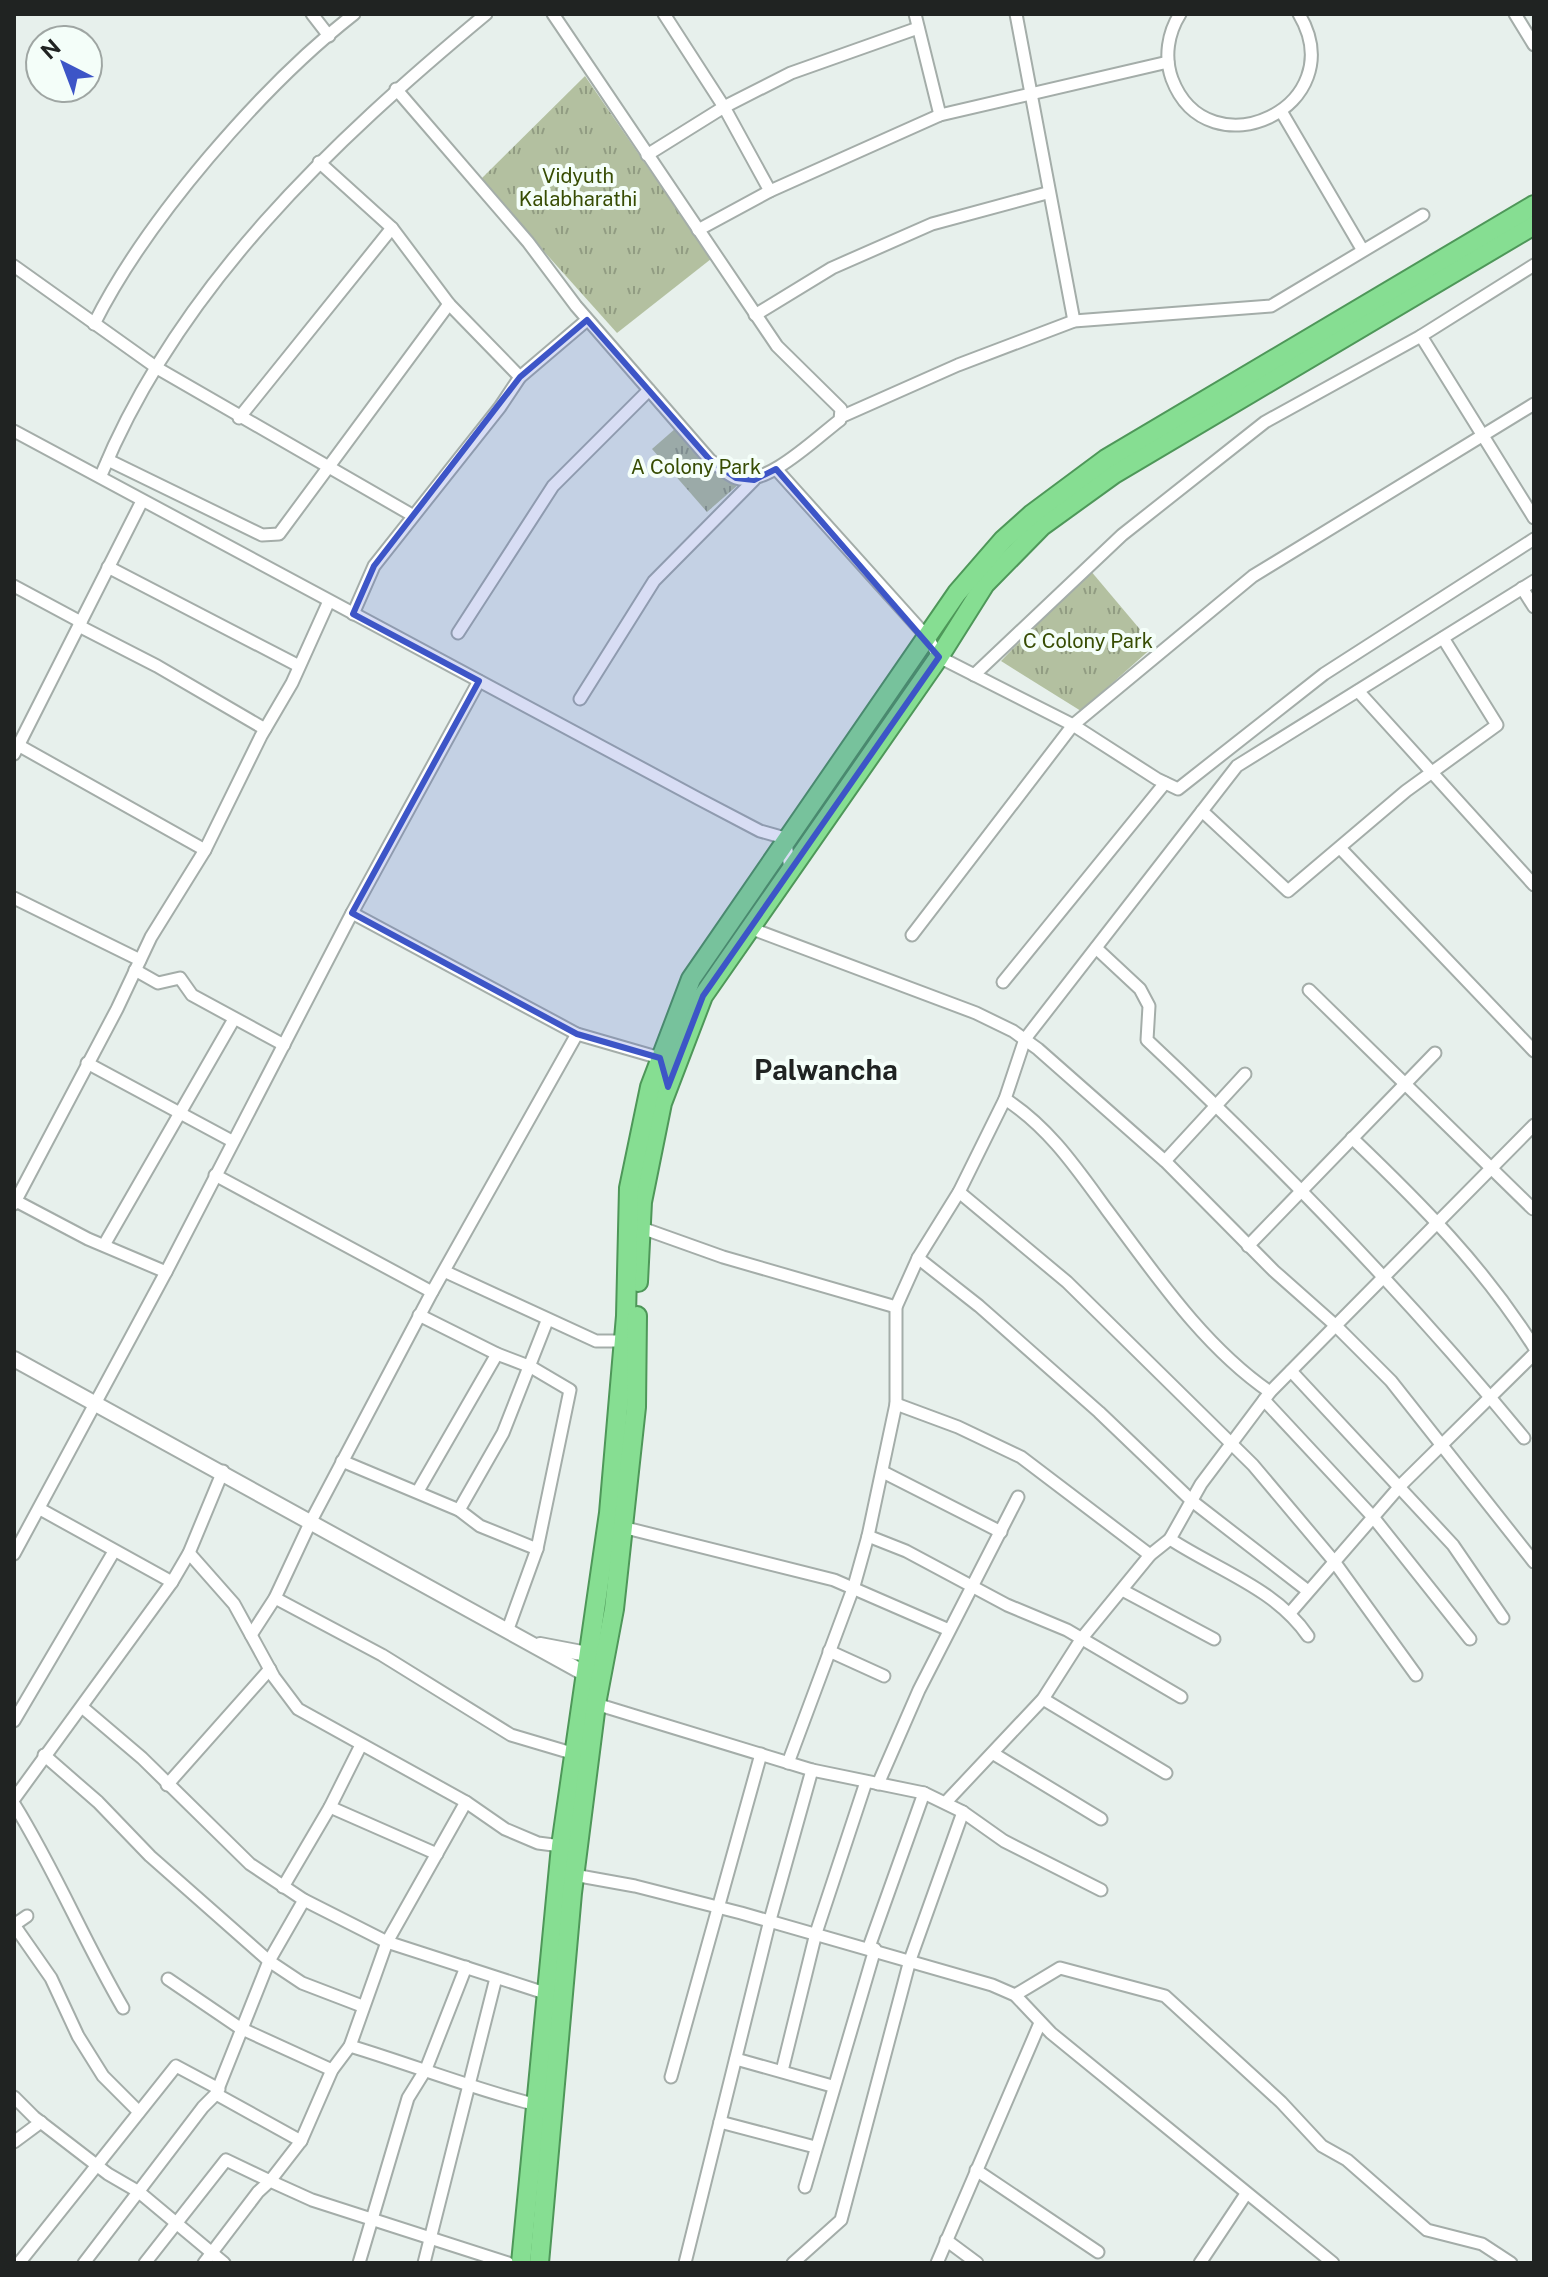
<svg xmlns="http://www.w3.org/2000/svg" width="1548" height="2277" font-family="'Public Sans',sans-serif">
<style>
.park{fill:url(#park-tufts)}
.lines{fill:none;stroke-linecap:round;stroke-linejoin:round}
.minor-casing{stroke:#a4ada9;stroke-width:15}
.tertiary-casing{stroke:#a4ada9;stroke-width:18}
.trunk-casing{stroke:#4e9759;stroke-width:22}
.minor{stroke:#fff;stroke-width:11}
.tertiary{stroke:#fff;stroke-width:14}
.trunk{stroke:#86de92;stroke-width:18}
.marked{fill:#3d55c7;fill-opacity:0.2;stroke:#3d55c7;stroke-width:6;stroke-linejoin:round}
.labels{text-anchor:middle;dominant-baseline:central;stroke-width:8;stroke-linejoin:round;paint-order:stroke}
.park-label{font-size:20px;fill:#374c03;stroke:#f4fef9}
.district-label{font-size:28px;font-weight:bold;fill:#202322;stroke:#f4fef9}
</style>
<defs>
<pattern id="park-tufts" width="24" height="20" patternUnits="userSpaceOnUse" patternTransform="scale(2)"><rect width="24" height="20" fill="#b3c0a0"/><path d="M3 7l-1-3M5 7V3M7 7l1-3M15 17l-1-3M17 17v-4M19 17l1-3" fill="none" stroke="#919c82"/></pattern>
</defs>
<rect width="100%" height="100%" fill="#e7f0ec"/>
<!-- park -->
<g class="park">
<path d="M 585,76 L 711,259 L 617,333 L 480,180 Z"/>
<path d="M 684,421 L 739,484 L 707,512 L 652,449 Z"/>
<path d="M 1090,570 L 1154,646 L 1081,711 L 1001,661 Z"/>
</g>
<g class="lines">
<!-- minor casing -->
<g class="minor-casing">
<g id="minor">
<path d="M 312,14 L 329,36"/>
<path d="M 664,14 L 724,107 L 770,191"/>
<path d="M 915,14 L 940,115"/>
<path d="M 1016,14 L 1074,321"/>
<path d="M 1180,14 C 1168,33 1164,57 1172,79 C 1208,174 1354,107 1299,14"/>
<path d="M 1515,14 L 1534,45"/>
<path d="M 396,89 L 528,242 L 576,306 L 710,460 C 718,465 727,475 736,478 C 766,488 817,437 840,420 L 841,409 L 777,346 L 553,14"/>
<path d="M 1281,111 L 1362,249"/>
<path d="M 647,155 L 724,107 L 791,73 L 918,28"/>
<path d="M 319,162 L 392,228 L 449,304 L 520,377"/>
<path d="M 698,230 L 770,191 L 940,115 L 1168,62"/>
<path d="M 1534,265 L 1421,336 L 1534,518"/>
<path d="M 14,266 L 157,368 L 412,515"/>
<path d="M 755,315 L 832,268 L 932,224 L 1047,193"/>
<path d="M 94,324 C 146,220 261,87 354,14"/>
<path d="M 843,416 L 958,365 L 1074,321 L 1271,306 L 1423,215"/>
<path d="M 239,418 L 392,228"/>
<path d="M 14,431 L 699,799 L 760,831 L 785,838 L 790,868"/>
<path d="M 108,460 L 262,535 L 279,534 L 449,304"/>
<path d="M 776,469 L 928,638 L 939,657 L 1073,725 L 1157,779 L 1178,789 L 1324,674 L 1534,539"/>
<path d="M 102,473 C 180,285 332,142 486,14"/>
<path d="M 108,567 L 299,666"/>
<path d="M 14,586 L 81,622"/>
<path d="M 1522,588 L 1534,607"/>
<path d="M 353,614 L 374,566 L 500,407 L 520,377 L 587,320"/>
<path d="M 79,626 L 157,666 L 265,729"/>
<path d="M 458,633 L 553,486 L 649,390"/>
<path d="M 974,675 L 1122,535 L 1265,422 L 1421,336"/>
<path d="M 1358,691 L 1534,885"/>
<path d="M 580,699 L 654,581 L 754,480"/>
<path d="M 18,745 L 205,850"/>
<path d="M 14,754 L 142,501"/>
<path d="M 1202,811 L 1288,891 L 1406,791 L 1497,725 L 1443,638"/>
<path d="M 1341,849 L 1534,1051"/>
<path d="M 14,898 L 140,960"/>
<path d="M 352,913 L 577,1034 L 660,1058 L 661,1063"/>
<path d="M 750,928 L 976,1013 L 1013,1031 L 1038,1049 L 1165,1161 L 1274,1271 L 1335,1325 L 1391,1381 L 1534,1562"/>
<path d="M 912,935 L 1073,725 L 1253,576 L 1534,404"/>
<path d="M 1096,948 L 1140,989 L 1149,1006 L 1147,1040 C 1281,1166 1407,1295 1524,1438"/>
<path d="M 135,970 L 158,983 L 180,978 L 192,995 L 284,1045"/>
<path d="M 1003,982 L 1165,783"/>
<path d="M 1309,990 L 1533,1209"/>
<path d="M 87,1063 L 232,1141"/>
<path d="M 1005,1099 C 1049,1127 1077,1169 1107,1210 C 1155,1274 1203,1346 1270,1392"/>
<path d="M 1352,1138 C 1421,1204 1483,1266 1534,1347"/>
<path d="M 1165,1161 L 1245,1074"/>
<path d="M 215,1175 L 432,1292"/>
<path d="M 959,1192 L 1067,1282 L 1253,1465 L 1333,1560 L 1416,1675"/>
<path d="M 14,1200 L 88,1239 L 166,1272"/>
<path d="M 14,1204 L 117,1009 L 151,937 L 205,850 L 261,736 L 292,683 L 329,601"/>
<path d="M 639,1227 L 723,1257 L 896,1307"/>
<path d="M 104,1245 L 234,1019"/>
<path d="M 1248,1246 L 1435,1053"/>
<path d="M 918,1258 L 979,1306 L 1099,1412 L 1192,1501 L 1308,1591"/>
<path d="M 446,1272 L 596,1341 L 624,1341"/>
<path d="M 419,1315 L 497,1354 L 531,1367 L 570,1390 L 537,1549 L 508,1629"/>
<path d="M 1291,1371 L 1453,1545 L 1503,1618"/>
<path d="M 1264,1400 L 1373,1517 L 1470,1639"/>
<path d="M 896,1404 L 958,1427 L 1021,1457 L 1150,1555"/>
<path d="M 342,1461 L 459,1510 L 480,1526 L 537,1549"/>
<path d="M 883,1472 L 1001,1532"/>
<path d="M 418,1491 L 497,1354"/>
<path d="M 40,1509 L 172,1582"/>
<path d="M 459,1510 L 503,1433 L 547,1321"/>
<path d="M 622,1527 L 834,1580 L 949,1630"/>
<path d="M 868,1536 L 906,1551 L 1007,1605 L 1067,1630 L 1181,1697"/>
<path d="M 1170,1539 C 1217,1570 1275,1588 1308,1636"/>
<path d="M 189,1553 L 234,1604 L 274,1677 L 298,1709 L 466,1802 L 505,1829 L 538,1843 L 561,1846"/>
<path d="M 14,1554 L 166,1272 L 352,913 L 479,681"/>
<path d="M 1124,1591 L 1214,1639"/>
<path d="M 275,1598 L 382,1655 L 511,1735 L 575,1754"/>
<path d="M 1290,1613 L 1401,1485 L 1534,1354"/>
<path d="M 251,1635 L 275,1598 L 311,1521 L 432,1292 L 577,1034"/>
<path d="M 829,1651 L 884,1676"/>
<path d="M 1043,1699 L 1166,1773"/>
<path d="M 596,1704 L 812,1770 L 924,1793 L 963,1812 L 1004,1841 L 1101,1890"/>
<path d="M 82,1707 L 142,1758 L 250,1864 L 304,1900 L 387,1942 L 548,1994"/>
<path d="M 14,1721 L 113,1553"/>
<path d="M 994,1754 L 1101,1819"/>
<path d="M 44,1755 L 98,1802 L 150,1856 L 269,1961 L 302,1983 L 362,2006"/>
<path d="M 788,1763 L 854,1586 L 868,1536 L 896,1404 L 896,1307 L 918,1258 L 959,1192 L 1005,1099 L 1025,1039 L 1237,766 L 1534,581"/>
<path d="M 878,1784 L 919,1690 L 1018,1497"/>
<path d="M 167,1785 L 270,1669"/>
<path d="M 14,1799 L 172,1582 L 189,1553 L 223,1471"/>
<path d="M 946,1802 L 1043,1699 L 1082,1638 L 1150,1555 L 1170,1539 L 1201,1484 L 1270,1392 L 1534,1125"/>
<path d="M 14,1804 C 55,1870 84,1941 123,2008"/>
<path d="M 330,1807 L 437,1854"/>
<path d="M 574,1875 L 635,1886 L 741,1913 L 992,1985 L 1015,1995 L 1051,2033 L 1333,2263"/>
<path d="M 283,1887 L 330,1807 L 361,1745"/>
<path d="M 14,1925 L 51,1978 L 78,2036 L 103,2076 L 139,2112"/>
<path d="M 14,1925 L 27,1916"/>
<path d="M 869,1947 L 924,1793"/>
<path d="M 168,1979 L 240,2028 L 332,2070"/>
<path d="M 1015,1995 L 1060,1968 L 1165,1996 L 1281,2102 L 1322,2146 L 1347,2160 L 1427,2230 L 1482,2244 L 1511,2263"/>
<path d="M 350,2046 C 413,2065 473,2089 537,2105"/>
<path d="M 736,2059 L 832,2086"/>
<path d="M 782,2071 L 816,1933 L 866,1782"/>
<path d="M 671,2077 L 761,1754"/>
<path d="M 216,2094 L 301,2141"/>
<path d="M 14,2097 L 34,2117 L 108,2174 L 139,2192 L 224,2263"/>
<path d="M 720,2122 L 815,2147"/>
<path d="M 14,2142 L 41,2122"/>
<path d="M 976,2170 L 1098,2252"/>
<path d="M 805,2187 L 875,1949"/>
<path d="M 946,2240 L 977,2263"/>
<path d="M 19,2263 L 176,2066 L 219,2089"/>
<path d="M 84,2263 L 203,2107 L 216,2094 L 269,1961 L 304,1900"/>
<path d="M 145,2263 L 226,2160 L 270,2181 L 301,2141 L 332,2070 L 350,2046 L 387,1942 L 466,1802"/>
<path d="M 204,2263 L 258,2192 L 270,2181 L 312,2200 L 508,2263"/>
<path d="M 359,2263 L 408,2098 L 426,2069 L 466,1967"/>
<path d="M 424,2263 L 496,1978"/>
<path d="M 685,2263 L 770,1920 L 812,1770"/>
<path d="M 793,2263 L 841,2220 L 910,1960 L 963,1812"/>
<path d="M 937,2263 L 1040,2023"/>
<path d="M 1200,2263 L 1246,2194"/>
</g>
</g>
<!-- tertiary casing -->
<g class="tertiary-casing">
<g id="tertiary">
<path d="M 14,1359 L 593,1678"/>
<path d="M 540,1645 L 587,1654 L 596,1646"/>
</g>
</g>
<!-- trunk casing -->
<g class="trunk-casing">
<g id="trunk">
<path d="M 638,1282 L 642,1202 L 662,1103 L 703,996 L 939,657 L 985,584 L 1042,526 L 1114,474 L 1534,225"/>
<path d="M 521,2263 L 561,1846 L 609,1513 L 626,1316 L 629,1188 L 650,1087 L 691,979 L 957,593 L 1003,540 L 1032,514 L 1106,459 L 1534,205"/>
<path d="M 539,2263 L 572,1893 L 596,1704 L 614,1609 L 636,1407 L 637,1316"/>
</g>
</g>
<!-- minor -->
<use href="#minor" class="minor"/>
<!-- tertiary -->
<use href="#tertiary" class="tertiary"/>
<!-- trunk -->
<use href="#trunk" class="trunk"/>
</g>
<!-- marked area -->
<path class="marked" d="M 587,320 L 710,460 L 736,478 L 754,480 L 776,469 L 939,657 L 703,996 L 668,1087 L 660,1058 L 577,1034 L 352,913 L 479,681 L 353,614 L 374,566 L 520,377 Z"/>
<g class="labels">
<!-- park labels -->
<g class="park-label">
<text x="578" y="176">Vidyuth<tspan x="578" dy="23">Kalabharathi</tspan></text>
<text x="696" y="467">A Colony Park</text>
<text x="1088" y="641">C Colony Park</text>
</g>
<!-- district labels -->
<g class="district-label">
<text x="826" y="1069">Palwancha</text>
</g>
</g>
<!-- border -->
<rect width="1548" height="2277" fill="none" stroke="#202322" stroke-width="32"/>
<!-- north arrow -->
<g transform="translate(64 64) rotate(318)"><circle r="38" fill="#f4fef9" stroke="#9fa6a3" stroke-width="2"/>
<path d="M0-6L14 30L0 20L-14 30Z" fill="#3d55c7"/>
<text y="-12" font-size="22" font-weight="bold" text-anchor="middle" fill="#202322">N</text>
</g>
</svg>
